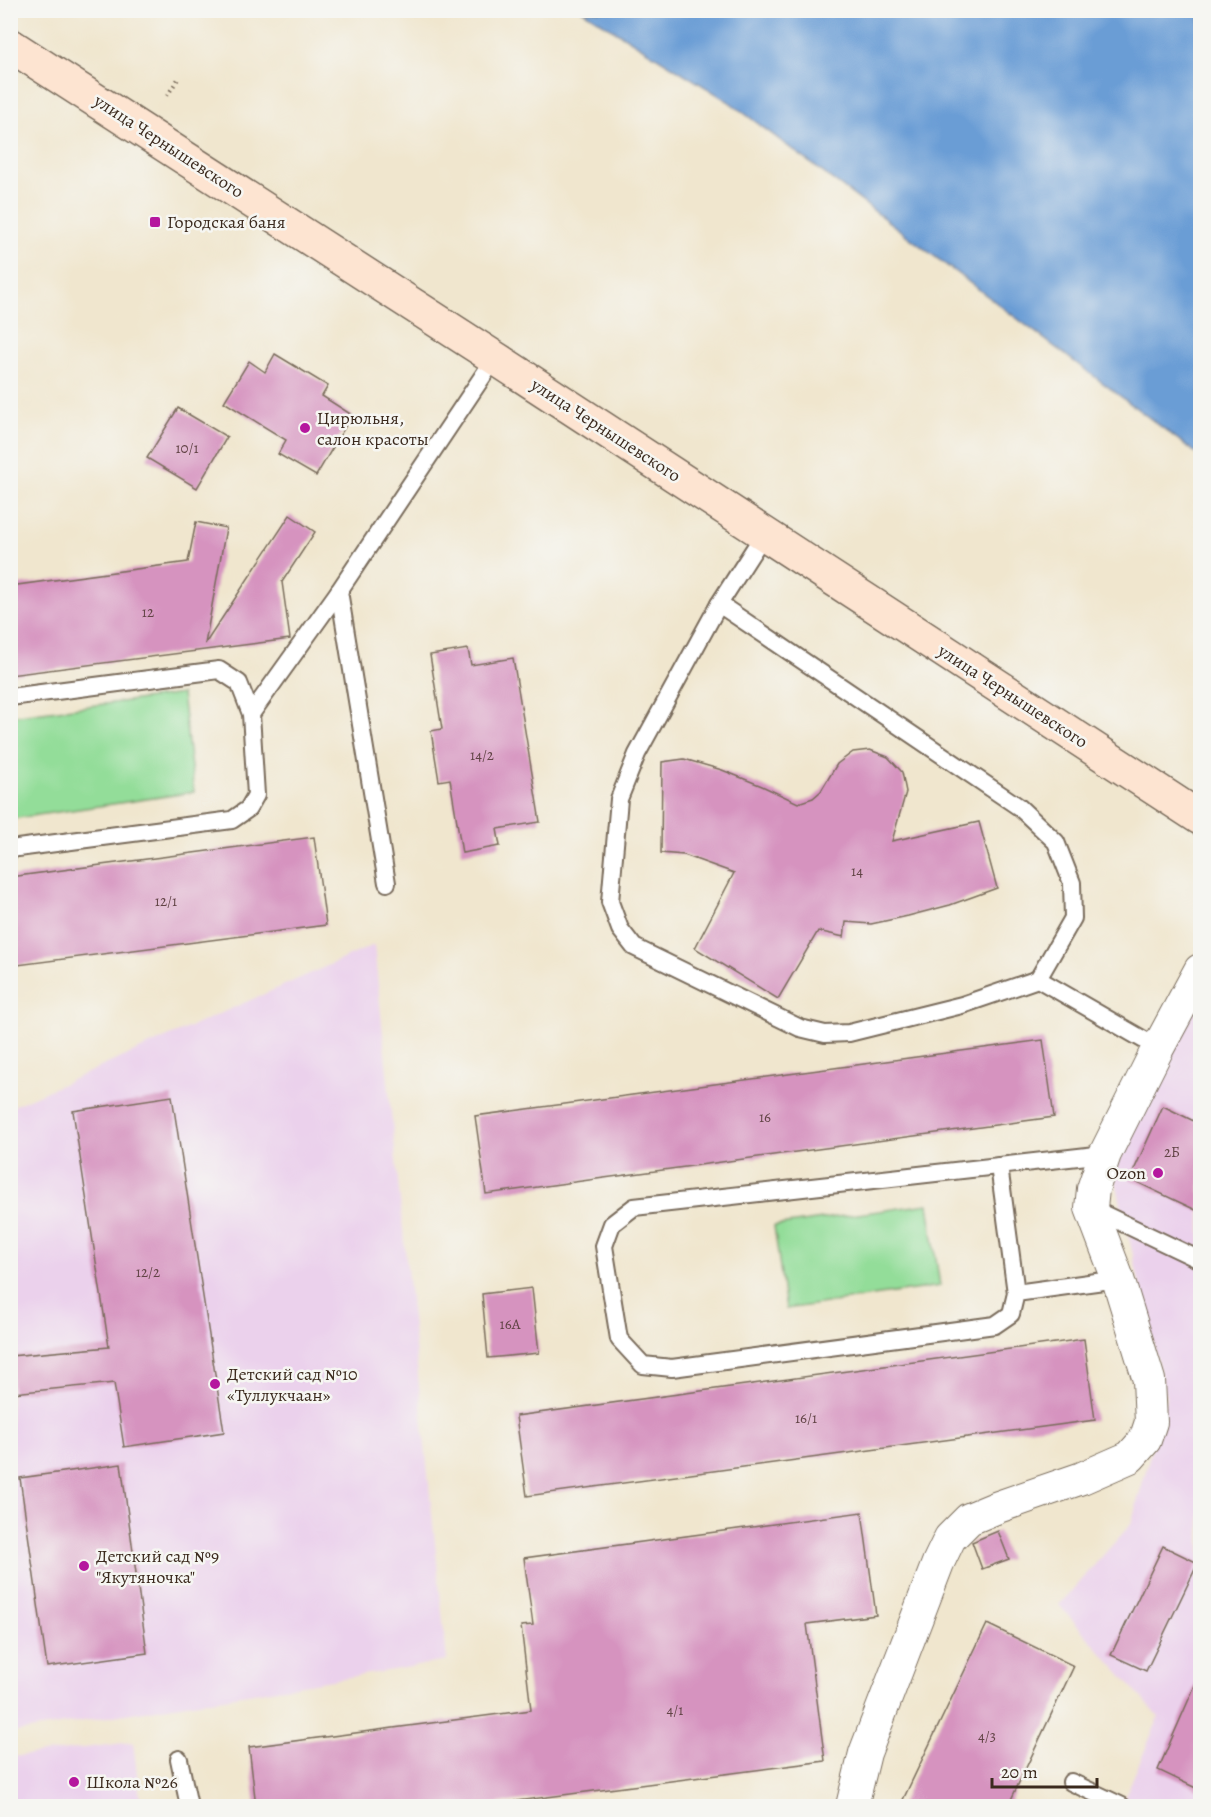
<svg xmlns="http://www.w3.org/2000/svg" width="1211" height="1817" font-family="Alegreya,serif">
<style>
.built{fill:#ebd1ec}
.green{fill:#93dd99;stroke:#67845c;stroke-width:1.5}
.water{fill:#6a9dd5;stroke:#52647a;stroke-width:1.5}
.building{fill:#d693bf}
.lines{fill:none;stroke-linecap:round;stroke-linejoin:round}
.service-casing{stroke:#7a6c5c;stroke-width:20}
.minor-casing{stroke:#7a6c5c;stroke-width:34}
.secondary-casing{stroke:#7a6c5c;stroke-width:36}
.path{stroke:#7a6c5c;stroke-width:4;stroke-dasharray:1.5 4.5;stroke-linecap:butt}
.service{stroke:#fff;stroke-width:16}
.minor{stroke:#fff;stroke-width:32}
.secondary{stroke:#fde4d1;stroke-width:33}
.poi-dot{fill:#b5179e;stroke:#f6f6f2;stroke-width:2}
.labels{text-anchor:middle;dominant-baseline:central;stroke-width:5;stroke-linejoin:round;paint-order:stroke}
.number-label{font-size:15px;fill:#624446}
.street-label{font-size:18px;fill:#3b2a1e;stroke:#f6f6f2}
.poi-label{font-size:18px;fill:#3b2a1e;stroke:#f6f6f2;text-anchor:start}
</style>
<rect width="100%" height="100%" fill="#f6f6f2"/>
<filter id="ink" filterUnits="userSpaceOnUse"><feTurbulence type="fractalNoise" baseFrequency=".0167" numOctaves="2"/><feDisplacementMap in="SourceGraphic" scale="12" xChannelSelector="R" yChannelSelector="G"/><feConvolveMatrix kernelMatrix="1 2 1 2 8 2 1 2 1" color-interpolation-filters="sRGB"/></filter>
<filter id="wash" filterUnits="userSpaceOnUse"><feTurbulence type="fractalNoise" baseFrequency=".008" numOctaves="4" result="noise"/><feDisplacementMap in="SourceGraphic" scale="24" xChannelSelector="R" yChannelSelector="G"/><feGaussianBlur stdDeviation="1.35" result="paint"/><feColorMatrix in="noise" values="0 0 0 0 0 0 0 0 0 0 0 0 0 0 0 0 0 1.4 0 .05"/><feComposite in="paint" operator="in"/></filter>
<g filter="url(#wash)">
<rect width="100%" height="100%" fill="#f0e6ce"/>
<!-- built -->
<g class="built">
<path d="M 374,945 L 447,1661 L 11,1733 L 11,1107 Z"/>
<path d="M 1200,980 L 1200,1806 L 1121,1806 L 1159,1717 L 1059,1605 L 1131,1524 L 1166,1398 L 1114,1173 Z"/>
<path d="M 133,1742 L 141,1806 L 11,1806 L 11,1757 Z"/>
</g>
<!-- green -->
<g class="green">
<path d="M 182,694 L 194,792 L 11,819 L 11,716 Z"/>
<path d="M 928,1204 L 940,1286 L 786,1309 L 774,1226 Z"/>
</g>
<!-- water -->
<path class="water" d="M 583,11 L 1200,11 L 1200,456 L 728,101 Z"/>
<g id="blocks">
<!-- building -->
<g class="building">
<path d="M 275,354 L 328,386 L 322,396 L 352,415 L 316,476 L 278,454 L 286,440 L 224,402 L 249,361 L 265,372 Z"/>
<path d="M 178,408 L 227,437 L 197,488 L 147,458 Z"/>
<path d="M 290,515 L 315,532 L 282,582 L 290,639 L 10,675 L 10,586 L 188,562 L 196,522 L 226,528 L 205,644 Z"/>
<path d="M 468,649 L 471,665 L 513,658 L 540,822 L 497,829 L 500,846 L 462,853 L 450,779 L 439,781 L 431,731 L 442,729 L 430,655 Z"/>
<path d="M 870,750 L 888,757 L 902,772 L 906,792 L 892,841 L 979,822 L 997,888 L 950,905 L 908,916 L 871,924 L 846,922 L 844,937 L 818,931 L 778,999 L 695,948 L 734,873 L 684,855 L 661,853 L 662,762 L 684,759 L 722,770 L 762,786 L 798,803 L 813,798 L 821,791 L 837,764 L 853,752 Z"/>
<path d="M 314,837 L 326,925 L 10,966 L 10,877 Z"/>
<path d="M 1043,1040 L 1054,1117 L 486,1194 L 475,1116 Z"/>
<path d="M 172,1096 L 224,1432 L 124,1447 L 114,1383 L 13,1393 L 10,1356 L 109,1347 L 73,1111 Z"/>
<path d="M 1163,1106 L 1200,1124 L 1200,1212 L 1130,1179 Z"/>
<path d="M 532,1288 L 539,1353 L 488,1358 L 482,1294 Z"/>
<path d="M 1084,1339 L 1095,1420 L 527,1496 L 516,1416 Z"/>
<path d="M 121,1464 L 147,1653 L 47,1667 L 20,1478 Z"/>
<path d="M 862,1512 L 876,1615 L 807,1624 L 825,1761 L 478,1806 L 256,1806 L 249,1747 L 531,1710 L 521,1626 L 533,1625 L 524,1558 Z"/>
<path d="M 998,1531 L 1009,1559 L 982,1569 L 972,1542 Z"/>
<path d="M 1163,1546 L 1198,1563 L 1146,1671 L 1111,1655 Z"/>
<path d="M 987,1624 L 1074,1666 L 1008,1806 L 900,1806 Z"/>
<path d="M 1200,1674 L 1200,1790 L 1158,1770 Z"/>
</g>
</g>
</g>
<g filter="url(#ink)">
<use href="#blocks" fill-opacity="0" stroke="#7a6c5c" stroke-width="1.5"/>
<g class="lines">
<!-- service casing -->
<g class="service-casing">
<g id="service">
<path d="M 339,591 L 387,883"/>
<path d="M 719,604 L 764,534"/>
<path d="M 10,697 L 219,670 L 239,683 L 251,714 L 256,795 L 248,809 L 232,820 L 10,849"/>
<path d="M 251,714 L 339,591 L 495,358"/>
<path d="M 1038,979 L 1073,918 L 1072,883 L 1056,842 L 1019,807 L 719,604 L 637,754 L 619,799 L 610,902 L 620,929 L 634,947 L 800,1028 L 825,1034 L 849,1033 L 962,1005 L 1038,979 L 1158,1048"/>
<path d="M 1105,1154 L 634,1207 L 612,1224 L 604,1246 L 619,1339 L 643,1365 L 672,1368 L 995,1325 L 1011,1314 L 1016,1293 L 1118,1279"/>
<path d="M 999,1166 L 1016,1293"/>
<path d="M 1093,1209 L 1200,1260"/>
<path d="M 179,1759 L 189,1806"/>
<path d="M 1071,1782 L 1122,1806"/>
</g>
</g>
<!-- minor casing -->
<g class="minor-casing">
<path id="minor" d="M 852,1806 L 865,1753 L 938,1563 L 950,1538 L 969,1519 L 998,1507 L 1082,1478 L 1130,1457 L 1145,1440 L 1151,1422 L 1149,1380 L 1118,1279 L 1091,1208 L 1093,1189 L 1105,1154 L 1158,1048 L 1200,970"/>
</g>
<!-- secondary casing -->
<g class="secondary-casing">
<path id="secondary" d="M 10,45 L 495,358 L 1200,818"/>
</g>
<!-- path -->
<path class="path" d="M 167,96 L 178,79"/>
<!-- service -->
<use href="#service" class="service"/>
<!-- minor -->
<use href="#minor" class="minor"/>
<!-- secondary -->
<use href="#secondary" class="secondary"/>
</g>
</g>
<!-- markers -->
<g class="poi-dot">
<rect x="149" y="216" width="12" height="12" rx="3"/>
<circle cx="305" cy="428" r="6"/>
<circle cx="1158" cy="1173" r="6"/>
<circle cx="215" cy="1384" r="6"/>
<circle cx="84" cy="1566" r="6"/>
<circle cx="74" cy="1782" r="6"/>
</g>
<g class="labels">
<!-- number labels -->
<g class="number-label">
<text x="187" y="448">10/1</text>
<text x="148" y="612">12</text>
<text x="482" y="755">14/2</text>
<text x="857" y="871">14</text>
<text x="166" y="901">12/1</text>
<text x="765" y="1117">16</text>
<text x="1172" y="1152">2Б</text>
<text x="148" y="1272">12/2</text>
<text x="510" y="1324">16А</text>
<text x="806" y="1418">16/1</text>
<text x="675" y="1710">4/1</text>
<text x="987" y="1736">4/3</text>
</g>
<!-- street labels -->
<g class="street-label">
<text transform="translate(169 146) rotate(33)">улица Чернышевского</text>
<text transform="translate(606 430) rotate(33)">улица Чернышевского</text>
<text transform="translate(1013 696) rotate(33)">улица Чернышевского</text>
</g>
<!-- poi labels -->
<g class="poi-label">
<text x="167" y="222">Городская баня</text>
<text x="317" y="418">Цирюльня,<tspan x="317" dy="21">салон красоты</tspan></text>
<text x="1146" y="1173" text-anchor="end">Ozon</text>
<text x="227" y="1374">Детский сад №10<tspan x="227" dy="21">«Туллукчаан»</tspan></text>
<text x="96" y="1556">Детский сад №9<tspan x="96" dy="21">"Якутяночка"</tspan></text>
<text x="86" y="1782">Школа №26</text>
</g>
</g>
<!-- margin -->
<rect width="1211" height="1817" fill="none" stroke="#f6f6f2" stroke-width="36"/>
<!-- scale -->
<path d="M992 1778v9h105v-9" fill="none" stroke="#3b2a1e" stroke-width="3"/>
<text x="1001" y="1778" font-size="18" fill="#3b2a1e" stroke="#f6f6f2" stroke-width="4.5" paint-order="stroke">20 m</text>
</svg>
